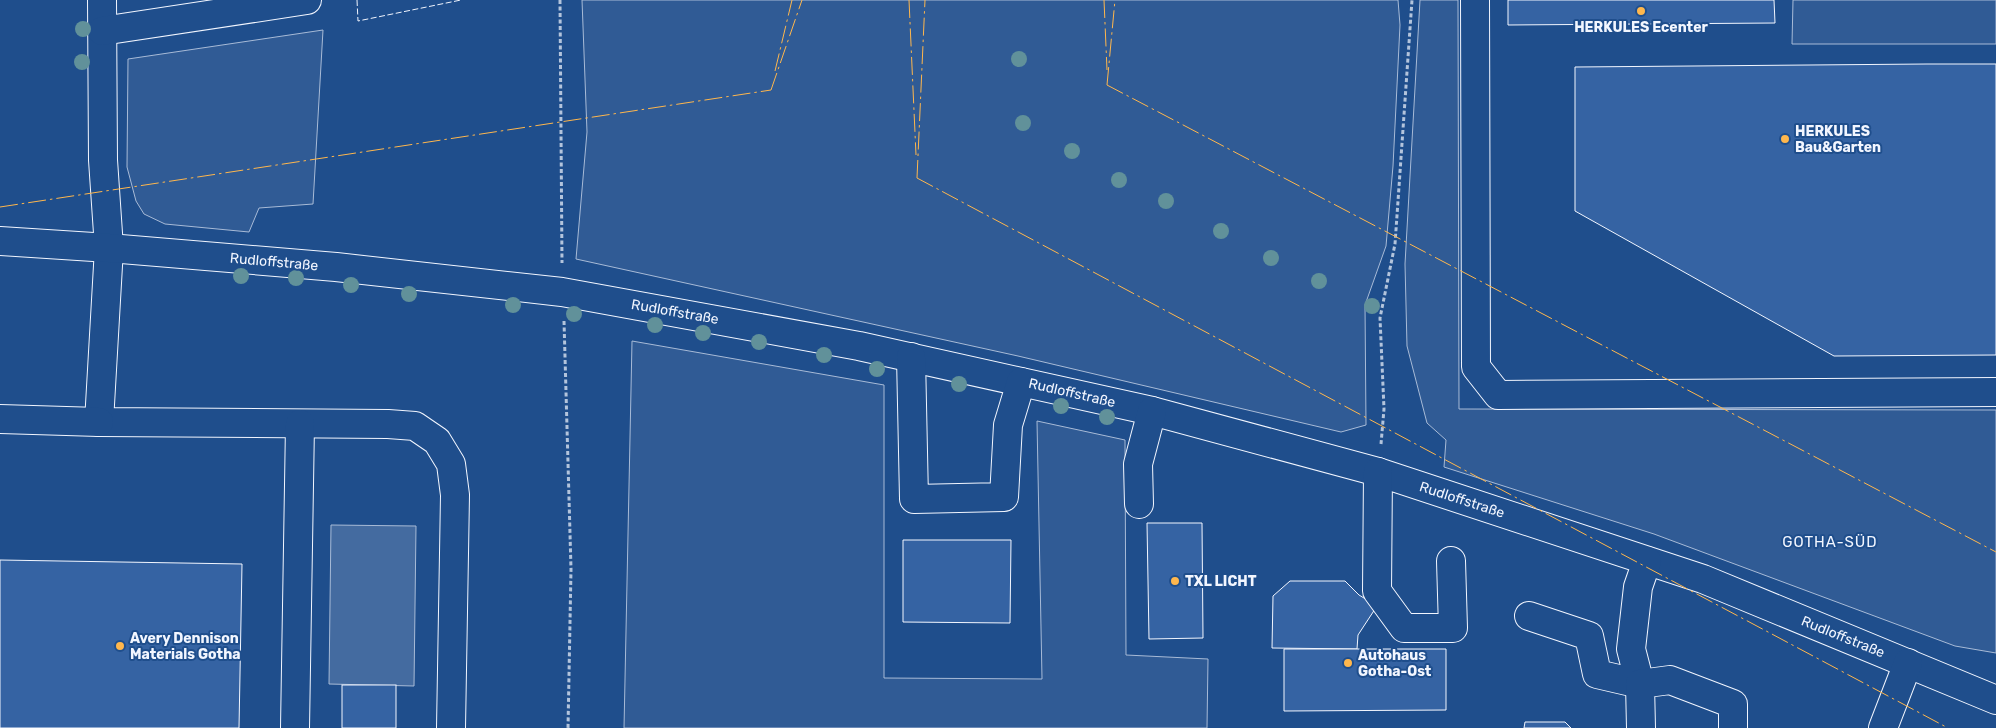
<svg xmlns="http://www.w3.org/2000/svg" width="1996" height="728" font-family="Rubik,sans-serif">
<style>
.built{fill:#305b95;stroke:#a8bbd7}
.water{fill:#446ba0;stroke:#a8bbd7}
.building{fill:#3563a3;stroke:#f2f6ff}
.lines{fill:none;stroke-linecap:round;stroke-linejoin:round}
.minor-casing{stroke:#f2f6ff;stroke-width:30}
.path{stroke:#b3c4dc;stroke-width:3;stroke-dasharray:4 2.5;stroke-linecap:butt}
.minor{stroke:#1f4e8c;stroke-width:28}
.fence{stroke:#f2f6ff;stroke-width:1;stroke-dasharray:6 2.5;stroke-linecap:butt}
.power{stroke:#ffb74d;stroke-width:1;stroke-dasharray:18 4 2.5 4;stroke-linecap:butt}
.tree{fill:#61919a}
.poi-dot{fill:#ffb74d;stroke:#1f4e8c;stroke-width:2}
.labels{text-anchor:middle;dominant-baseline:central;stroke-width:4;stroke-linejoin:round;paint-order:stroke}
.poi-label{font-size:14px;font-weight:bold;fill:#f2f6ff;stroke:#1f4e8c;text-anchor:start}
.street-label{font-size:14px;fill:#f2f6ff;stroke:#1f4e8c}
.neighbourhood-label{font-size:15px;letter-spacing:1px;fill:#f2f6ff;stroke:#1f4e8c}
</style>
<rect width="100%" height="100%" fill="#1f4e8c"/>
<!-- built -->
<g class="built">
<path d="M 582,0 L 1398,0 L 1400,25 L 1393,166 L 1386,246 L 1365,305 L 1366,425 L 1341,432 L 1018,356 L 576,259 L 587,132 Z"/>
<path d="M 1420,0 L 1458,0 L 1459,409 L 1996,410 L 1996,653 L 1955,646 L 1654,534 L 1444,467 L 1446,440 L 1427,423 L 1407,346 L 1405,264 Z"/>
<path d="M 1793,0 L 1996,0 L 1996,44 L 1792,44 Z"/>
<path d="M 323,30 L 313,204 L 259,208 L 249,232 L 165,224 L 144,214 L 136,201 L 127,167 L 128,59 Z"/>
<path d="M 632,341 L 884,385 L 884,678 L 1042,679 L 1037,421 L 1125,440 L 1126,655 L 1208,659 L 1207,728 L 624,728 Z"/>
</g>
<!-- water -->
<path class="water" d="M 331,525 L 416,526 L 414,686 L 329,684 Z"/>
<!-- building -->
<g class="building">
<path d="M 1508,0 L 1774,0 L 1775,23 L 1508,25 Z"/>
<path d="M 1927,64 L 1996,64 L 1996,355 L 1834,356 L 1575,211 L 1575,67 Z"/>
<path d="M 1147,523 L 1202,523 L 1203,638 L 1149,639 Z"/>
<path d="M 903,540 L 1011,540 L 1010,623 L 903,622 Z"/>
<path d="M 0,560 L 242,564 L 239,728 L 0,728 Z"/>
<path d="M 1290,581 L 1345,581 L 1359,595 L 1377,606 L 1358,635 L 1357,649 L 1272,648 L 1273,596 Z"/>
<path d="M 1284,649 L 1446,649 L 1446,710 L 1284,711 Z"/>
<rect x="342" y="685" width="54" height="43"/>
<path d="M 1525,722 L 1565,722 L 1571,728 L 1524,728 Z"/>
</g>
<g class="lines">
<!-- minor casing -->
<g class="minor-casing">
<g id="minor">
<path d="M 102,0 L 103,160 L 109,248 L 99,422 L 388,424 L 415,426 L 437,441 L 451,464 L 455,495 L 451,728"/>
<path d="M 1475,0 L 1476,367 L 1498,395 L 1996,392"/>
<path d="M 102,31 L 307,0"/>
<path d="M 0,241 L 109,248 L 336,267 L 562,292 L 859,346 L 1152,411 L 1378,472 L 1703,579 L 1996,700"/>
<path d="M 911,357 L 914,499 L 1004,497 L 1008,425 L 1021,382"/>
<path d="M 0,419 L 99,422"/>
<path d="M 1378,472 L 1377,591 L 1404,628 L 1453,628 L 1451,561"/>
<path d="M 1139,504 L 1138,464 L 1152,411"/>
<path d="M 1529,616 L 1589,636 L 1597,674 L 1640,684 L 1631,649 L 1638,587 L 1647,561"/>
<path d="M 295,728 L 300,424"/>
<path d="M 1641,728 L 1640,684 L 1670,680 L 1733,704 L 1733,728"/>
<path d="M 1883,728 L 1908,663"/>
</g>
</g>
<!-- path -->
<g class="path">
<path d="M 560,0 L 562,263"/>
<path d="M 564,321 L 571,569 L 568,728"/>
<path d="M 1381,444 L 1384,409 L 1380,318 L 1395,244 L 1412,0"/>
</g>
<!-- minor -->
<use href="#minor" class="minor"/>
<!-- fence -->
<path class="fence" d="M 357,0 L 358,21 L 461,0"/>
<!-- power -->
<g class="power">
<path d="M 909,0 L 916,155"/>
<path d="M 1104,0 L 1107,70"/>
<path d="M 775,71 L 792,0"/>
<path d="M 1107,85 L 1996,552"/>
<path d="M 1107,85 L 1115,0"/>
<path d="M 771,90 L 802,0"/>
<path d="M 917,178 L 1948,728"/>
<path d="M 917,178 L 925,0"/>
<path d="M 0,207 L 771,90"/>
</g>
</g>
<!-- trees -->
<g class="tree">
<circle cx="83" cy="29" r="8"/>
<circle cx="1019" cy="59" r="8"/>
<circle cx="82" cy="62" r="8"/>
<circle cx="1023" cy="123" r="8"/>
<circle cx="1072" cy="151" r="8"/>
<circle cx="1119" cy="180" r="8"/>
<circle cx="1166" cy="201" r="8"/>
<circle cx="1221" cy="231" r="8"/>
<circle cx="1271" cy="258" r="8"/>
<circle cx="241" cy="276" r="8"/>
<circle cx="296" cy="278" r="8"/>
<circle cx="1319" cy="281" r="8"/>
<circle cx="351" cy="285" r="8"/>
<circle cx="409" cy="294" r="8"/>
<circle cx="513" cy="305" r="8"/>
<circle cx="1372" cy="306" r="8"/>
<circle cx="574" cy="314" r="8"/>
<circle cx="655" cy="325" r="8"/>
<circle cx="703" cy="333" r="8"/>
<circle cx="759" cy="342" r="8"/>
<circle cx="824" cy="355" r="8"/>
<circle cx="877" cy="369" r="8"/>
<circle cx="959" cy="384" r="8"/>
<circle cx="1061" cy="406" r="8"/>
<circle cx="1107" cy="417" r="8"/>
</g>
<!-- markers -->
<g class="poi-dot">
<circle cx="1641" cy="11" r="5"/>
<circle cx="1785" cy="139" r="5"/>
<circle cx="1175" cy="581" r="5"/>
<circle cx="120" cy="646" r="5"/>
<circle cx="1348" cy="663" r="5"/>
</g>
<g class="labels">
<!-- poi labels -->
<g class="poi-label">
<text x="1641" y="27" text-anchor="middle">HERKULES Ecenter</text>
<text x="1795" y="131">HERKULES<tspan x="1795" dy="16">Bau&amp;Garten</tspan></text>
<text x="1185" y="581">TXL LICHT</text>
<text x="130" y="638">Avery Dennison<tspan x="130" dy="16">Materials Gotha</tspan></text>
<text x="1358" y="655">Autohaus<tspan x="1358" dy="16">Gotha-Ost</tspan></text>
</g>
<!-- street labels -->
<g class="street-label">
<text transform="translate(274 262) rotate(5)">Rudloffstraße</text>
<text transform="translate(675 312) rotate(10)">Rudloffstraße</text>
<text transform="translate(1072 393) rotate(13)">Rudloffstraße</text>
<text transform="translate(1462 500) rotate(18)">Rudloffstraße</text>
<text transform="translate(1843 637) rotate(22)">Rudloffstraße</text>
</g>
<!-- neighbourhood labels -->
<g class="neighbourhood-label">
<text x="1830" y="542">GOTHA-SÜD</text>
</g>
</g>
</svg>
